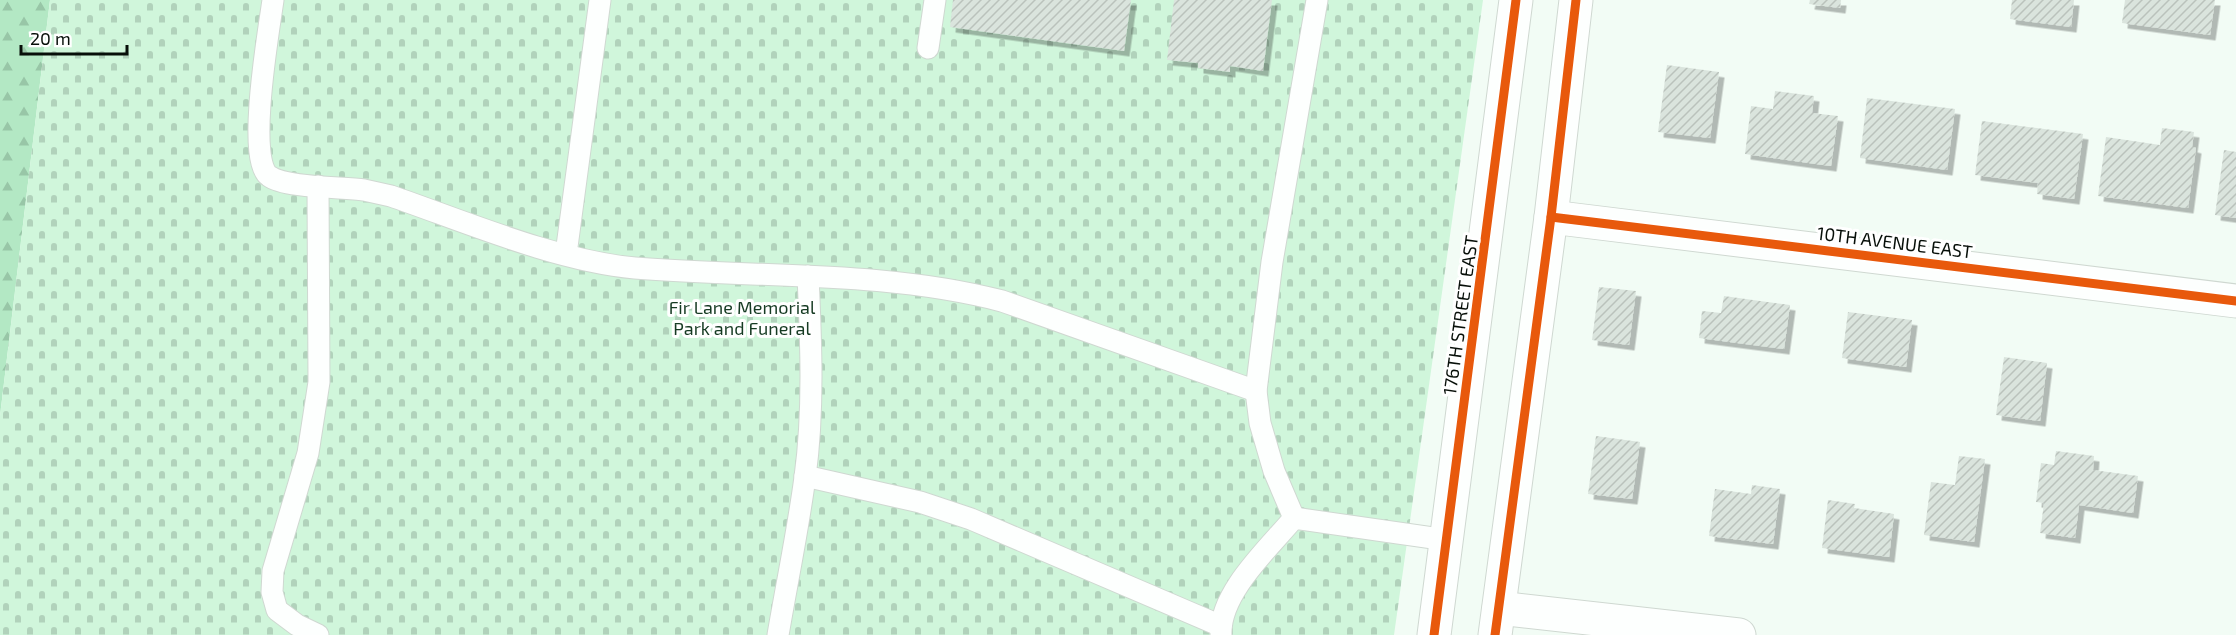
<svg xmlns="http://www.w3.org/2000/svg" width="2236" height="635" font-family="'Exo 2',sans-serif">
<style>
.forest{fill:url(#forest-firs)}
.cemetery{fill:url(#cemetery-stones)}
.building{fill:url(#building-hatch);filter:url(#shadow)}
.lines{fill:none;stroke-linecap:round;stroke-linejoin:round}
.lane-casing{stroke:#cfd8d1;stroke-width:23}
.street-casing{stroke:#cfd8d1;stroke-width:35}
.primary-casing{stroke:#cfd8d1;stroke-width:35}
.lane{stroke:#fdfffe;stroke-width:21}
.street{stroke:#fdfffe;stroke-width:33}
.primary{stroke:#fdfffe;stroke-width:33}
.cycleway-casing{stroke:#fff;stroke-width:13}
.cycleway{stroke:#e8590c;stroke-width:9}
.labels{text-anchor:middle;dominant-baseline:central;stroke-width:6;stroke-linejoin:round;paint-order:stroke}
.street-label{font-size:18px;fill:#070f09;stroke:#fff}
.park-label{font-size:18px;fill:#163b23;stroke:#fff}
</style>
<defs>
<pattern id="forest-firs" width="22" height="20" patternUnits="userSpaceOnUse" patternTransform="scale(1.5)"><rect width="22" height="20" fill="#b3e8c4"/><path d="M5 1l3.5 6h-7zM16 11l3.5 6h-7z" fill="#98c6a7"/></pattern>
<pattern id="cemetery-stones" width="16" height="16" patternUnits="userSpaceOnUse" patternTransform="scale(1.5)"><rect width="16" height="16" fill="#d0f6db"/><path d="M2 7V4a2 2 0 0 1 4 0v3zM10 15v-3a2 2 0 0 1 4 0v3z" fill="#b1d2bb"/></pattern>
<pattern id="building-hatch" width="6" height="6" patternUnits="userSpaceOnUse" patternTransform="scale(1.5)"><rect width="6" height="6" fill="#dae4dd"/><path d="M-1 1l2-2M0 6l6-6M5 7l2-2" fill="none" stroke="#bac2bc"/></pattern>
<filter id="shadow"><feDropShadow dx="5.5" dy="5.5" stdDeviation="0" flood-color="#0004"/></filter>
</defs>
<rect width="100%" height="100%" fill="#f2fcf5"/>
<!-- forest -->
<path class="forest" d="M 0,0 L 50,0 L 0,416 Z"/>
<!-- cemetery -->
<path class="cemetery" d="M 50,0 L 1483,0 L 1394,635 L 0,635 L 0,416 Z"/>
<!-- building -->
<g class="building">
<path d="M 953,0 L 1131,0 L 1124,51 L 950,27 Z"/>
<path d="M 1174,0 L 1272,0 L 1263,71 L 1230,66 L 1230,72 L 1198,68 L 1198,63 L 1167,60 Z"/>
<path d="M 1810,0 L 1841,0 L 1840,8 L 1809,4 Z"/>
<path d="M 2012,0 L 2074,0 L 2071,27 L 2010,19 Z"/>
<path d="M 2125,0 L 2215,0 L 2210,35 L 2122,23 Z"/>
<path d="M 1667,65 L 1719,72 L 1710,138 L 1658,132 Z"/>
<path d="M 1775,91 L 1814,96 L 1812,113 L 1838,116 L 1831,166 L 1745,154 L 1751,106 L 1773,109 Z"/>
<path d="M 1867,98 L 1955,109 L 1947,170 L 1860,158 Z"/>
<path d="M 1982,121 L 2083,134 L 2074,199 L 2037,194 L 2038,183 L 1975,175 Z"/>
<path d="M 2162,128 L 2194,132 L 2192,147 L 2196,148 L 2188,208 L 2098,196 L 2106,137 L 2160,145 Z"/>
<path d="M 2224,150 L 2236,152 L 2236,218 L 2215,215 Z"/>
<path d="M 1599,287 L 1636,291 L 1629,345 L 1592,340 Z"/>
<path d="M 1724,296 L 1790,305 L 1784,349 L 1699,338 L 1702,311 L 1721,313 Z"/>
<path d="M 1848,312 L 1912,320 L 1906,367 L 1842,358 Z"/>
<path d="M 2004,357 L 2047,363 L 2040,421 L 1996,415 Z"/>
<path d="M 1596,436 L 1640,442 L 1632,499 L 1588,494 Z"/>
<path d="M 2056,451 L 2094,456 L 2093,470 L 2138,476 L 2133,513 L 2079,505 L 2075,538 L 2040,533 L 2044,503 L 2036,502 L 2041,463 L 2054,465 Z"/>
<path d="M 1959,456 L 1985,459 L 1974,542 L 1924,535 L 1931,482 L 1955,485 Z"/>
<path d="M 1752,485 L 1780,489 L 1773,544 L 1709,536 L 1715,489 L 1751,494 Z"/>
<path d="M 1828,500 L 1855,504 L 1854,508 L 1894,514 L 1889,557 L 1822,548 Z"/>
</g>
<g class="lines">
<!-- lane casing -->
<g class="lane-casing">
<g id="lane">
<path d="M 273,0 C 269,29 246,160 269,176 C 285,188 341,187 364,190 C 373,192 382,194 391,196 C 466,222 557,261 635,268 C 757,278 883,270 1002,301 L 1256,391"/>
<path d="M 928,48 L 935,0"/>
<path d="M 566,254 L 600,0"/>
<path d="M 805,476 L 920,502 L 971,519 L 1221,626"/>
<path d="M 1294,518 L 1274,471 L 1260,423 L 1256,391 L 1272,262 L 1317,0"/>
<path d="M 318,635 L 297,625 L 277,610 L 272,592 L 273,571 L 308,453 L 319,382 L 318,186"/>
<path d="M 778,635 C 787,582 798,530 805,477 C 814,411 811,342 808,276"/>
<path d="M 1221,635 C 1219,593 1269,548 1294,518 L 1447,540"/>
</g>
</g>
<!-- street casing -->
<g class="street-casing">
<g id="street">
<path d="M 1551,217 L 2236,301"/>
<path d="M 1499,608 L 1739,635"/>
</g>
</g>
<!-- primary casing -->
<g class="primary-casing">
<g id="primary">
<path d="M 1434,635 L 1516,0"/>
<path d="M 1495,635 L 1551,217 L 1576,0"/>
</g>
</g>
<!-- lane -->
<use href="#lane" class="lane"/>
<!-- street -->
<use href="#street" class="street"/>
<!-- primary -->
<use href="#primary" class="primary"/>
<!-- cycleway casing -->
<g class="cycleway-casing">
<g id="cycleway">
<path d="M 1551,217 L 2236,301"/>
<path d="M 1434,635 L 1516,0"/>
<path d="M 1495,635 L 1551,217 L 1576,0"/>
</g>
</g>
<!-- cycleway -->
<use href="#cycleway" class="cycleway"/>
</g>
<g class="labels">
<!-- street labels -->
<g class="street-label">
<text transform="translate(1895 242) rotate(7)">10TH AVENUE EAST</text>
<text transform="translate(1460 315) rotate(-82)">176TH STREET EAST</text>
</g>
<!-- park labels -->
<g class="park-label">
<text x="742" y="307">Fir Lane Memorial<tspan x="742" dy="21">Park and Funeral</tspan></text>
</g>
</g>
<!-- scale -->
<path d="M21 45v9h106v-9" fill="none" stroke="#070f09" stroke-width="3"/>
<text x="30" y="45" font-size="18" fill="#070f09" stroke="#ffffff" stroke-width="4.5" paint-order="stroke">20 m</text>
</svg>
